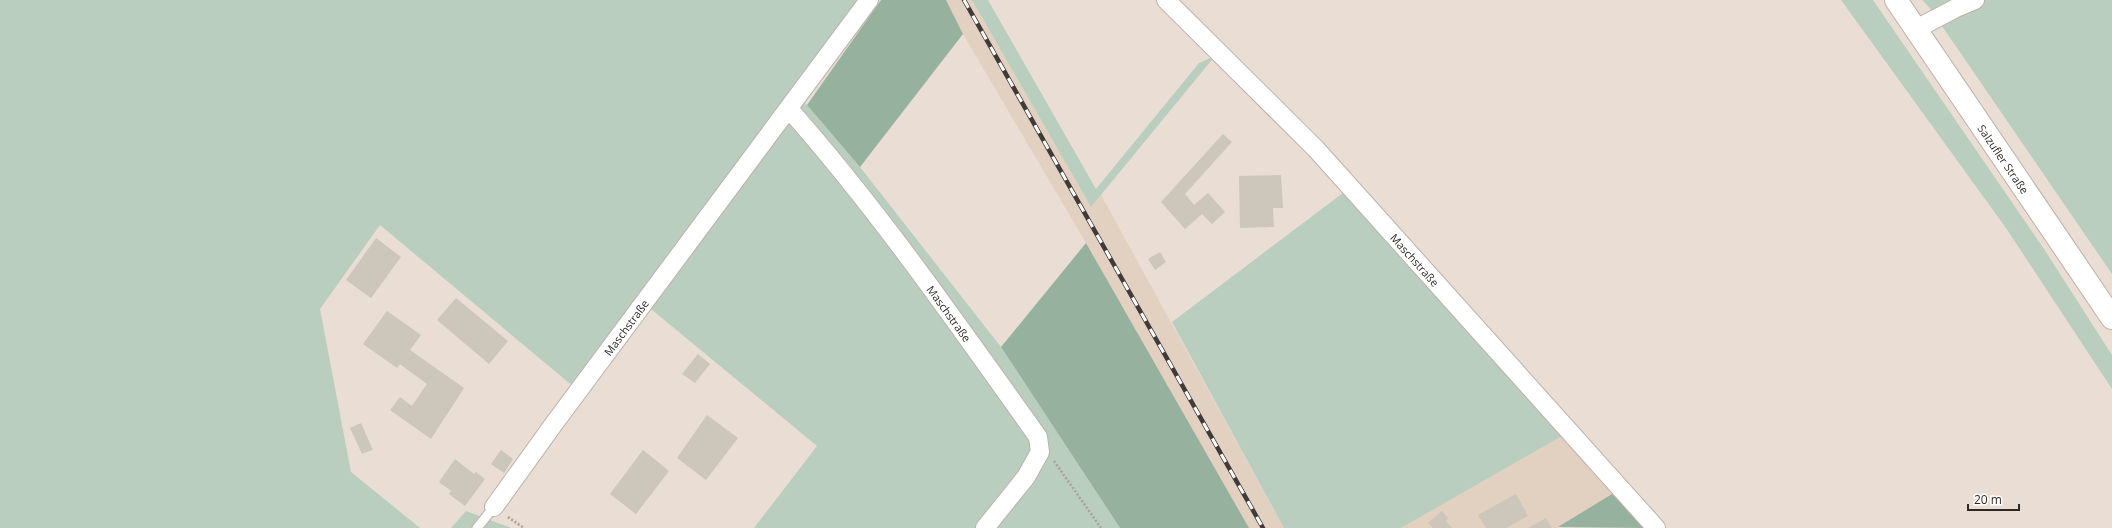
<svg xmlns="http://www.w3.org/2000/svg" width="2112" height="528" font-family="'Open Sans',sans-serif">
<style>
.built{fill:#e2d0c1}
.green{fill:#bacebf}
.forest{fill:#96b29e}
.building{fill:#cdc6ba}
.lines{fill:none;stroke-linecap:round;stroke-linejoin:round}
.service-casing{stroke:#bcb1a8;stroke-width:11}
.minor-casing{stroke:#bcb1a8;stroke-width:20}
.secondary-casing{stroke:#bcb1a8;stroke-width:24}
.path{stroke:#aaa19a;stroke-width:2.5;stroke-dasharray:2 2;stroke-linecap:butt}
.service{stroke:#fff;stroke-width:9}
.minor{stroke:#fff;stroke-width:18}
.secondary{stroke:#fff;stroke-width:22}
.rail-casing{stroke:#403b38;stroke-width:4.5}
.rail{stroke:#fff;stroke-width:3;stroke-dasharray:9;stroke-linecap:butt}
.labels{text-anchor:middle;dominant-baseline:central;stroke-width:4;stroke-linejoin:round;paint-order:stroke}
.street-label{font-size:11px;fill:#2d2926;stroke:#fff}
</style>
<rect width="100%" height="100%" fill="#e9ddd4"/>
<!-- built -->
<g class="built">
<path d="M 946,0 L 972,0 L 1091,207 L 1101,195 L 1284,528 L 1249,528 L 1086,243 L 963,34 Z"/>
<path d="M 1562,436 L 1612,494 L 1557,528 L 1401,528 Z"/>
</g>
<!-- green -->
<g class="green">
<path d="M 0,0 L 862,0 L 791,96 L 807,105 L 860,167 L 1001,347 L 1120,528 L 754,528 L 817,446 L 651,309 L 574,387 L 380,225 L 320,309 L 351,472 L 420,528 L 0,528 Z"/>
<path d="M 972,0 L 988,0 L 1096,189 L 1199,63 L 1215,56 L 1091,207 Z"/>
<path d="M 1841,0 L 1873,0 L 2044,249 L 2112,355 L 2112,389 L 2006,228 Z"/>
<path d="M 1922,0 L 2112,0 L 2112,274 L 1929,7 Z"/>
<path d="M 1347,190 L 1562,436 L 1401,528 L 1284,528 L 1172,322 Z"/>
<path d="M 466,511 L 511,528 L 451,528 Z"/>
</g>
<!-- forest -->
<g class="forest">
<path d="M 881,0 L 946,0 L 963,34 L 860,167 L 807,105 Z"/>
<path d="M 1086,243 L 1249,528 L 1120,528 L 1001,347 Z"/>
<path d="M 1612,494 L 1645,528 L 1558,527 Z"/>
</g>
<!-- building -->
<g class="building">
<path d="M 1223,134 L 1232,142 L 1185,194 L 1194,205 L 1208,193 L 1225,212 L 1212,224 L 1202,214 L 1185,229 L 1161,202 Z"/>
<path d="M 1281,175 L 1283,208 L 1273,208 L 1274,227 L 1240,228 L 1239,176 Z"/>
<path d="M 376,238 L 401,257 L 371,298 L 346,280 Z"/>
<path d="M 1160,252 L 1166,262 L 1155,270 L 1148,259 Z"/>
<path d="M 456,298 L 508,341 L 489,364 L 437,320 Z"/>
<path d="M 387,311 L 421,335 L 410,350 L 464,388 L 431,439 L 390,410 L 400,397 L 412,406 L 427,384 L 400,364 L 397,368 L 363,344 Z"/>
<path d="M 698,354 L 710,364 L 695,383 L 682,374 Z"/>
<path d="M 707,415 L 738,438 L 706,480 L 677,458 Z"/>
<path d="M 361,423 L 373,450 L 362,454 L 350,428 Z"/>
<path d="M 501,450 L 513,459 L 504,473 L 491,464 Z"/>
<path d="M 643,450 L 669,471 L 636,514 L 610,494 Z"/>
<path d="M 455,459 L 474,474 L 476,472 L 485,479 L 465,506 L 449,494 L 451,491 L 439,482 Z"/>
<path d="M 1516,494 L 1528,516 L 1506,528 L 1486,528 L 1478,515 Z"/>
<path d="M 1442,511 L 1448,518 L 1446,521 L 1452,528 L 1433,528 L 1428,523 Z"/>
<path d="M 1546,518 L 1552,528 L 1528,528 L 1539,522 Z"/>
</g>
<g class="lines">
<!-- service casing -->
<g class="service-casing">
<path id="service" d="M 477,528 L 494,507"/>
</g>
<!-- minor casing -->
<g class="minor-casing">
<g id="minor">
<path id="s1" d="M 1166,0 L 1316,149 L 1656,528"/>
<path d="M 1916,29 L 1956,8 L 1975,0"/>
<path id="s2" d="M 789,109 C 880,212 958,325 1038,437 L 1040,452 L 1026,477 L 985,528"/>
<path id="s3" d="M 494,507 L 553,425 L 869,0"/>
</g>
</g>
<!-- secondary casing -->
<g class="secondary-casing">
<g id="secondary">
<path id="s4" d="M 1896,0 L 2112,318"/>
</g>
</g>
<!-- path -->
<g class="path">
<path d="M 1054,461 L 1101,528"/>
<path d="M 508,517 L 524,528"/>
</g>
<!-- service -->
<use href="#service" class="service"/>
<!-- minor -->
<use href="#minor" class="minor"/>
<!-- secondary -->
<use href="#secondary" class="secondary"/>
<!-- rail casing -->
<g class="rail-casing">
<path id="rail" d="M 964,0 L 1263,528"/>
</g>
<!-- rail -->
<use href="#rail" class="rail"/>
</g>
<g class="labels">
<!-- street labels -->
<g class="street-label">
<text stroke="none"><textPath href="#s4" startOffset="192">Salzufler Straße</textPath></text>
<text stroke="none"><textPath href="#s1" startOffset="360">Maschstraße</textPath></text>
<text stroke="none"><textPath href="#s2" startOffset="260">Maschstraße</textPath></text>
<text stroke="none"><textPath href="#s3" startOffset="223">Maschstraße</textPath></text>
</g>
</g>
<!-- scale -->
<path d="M1968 504v6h51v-6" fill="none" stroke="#2d2926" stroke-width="2"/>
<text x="1974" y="504" font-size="12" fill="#2d2926" stroke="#ffffff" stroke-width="3" paint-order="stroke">20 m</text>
</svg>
